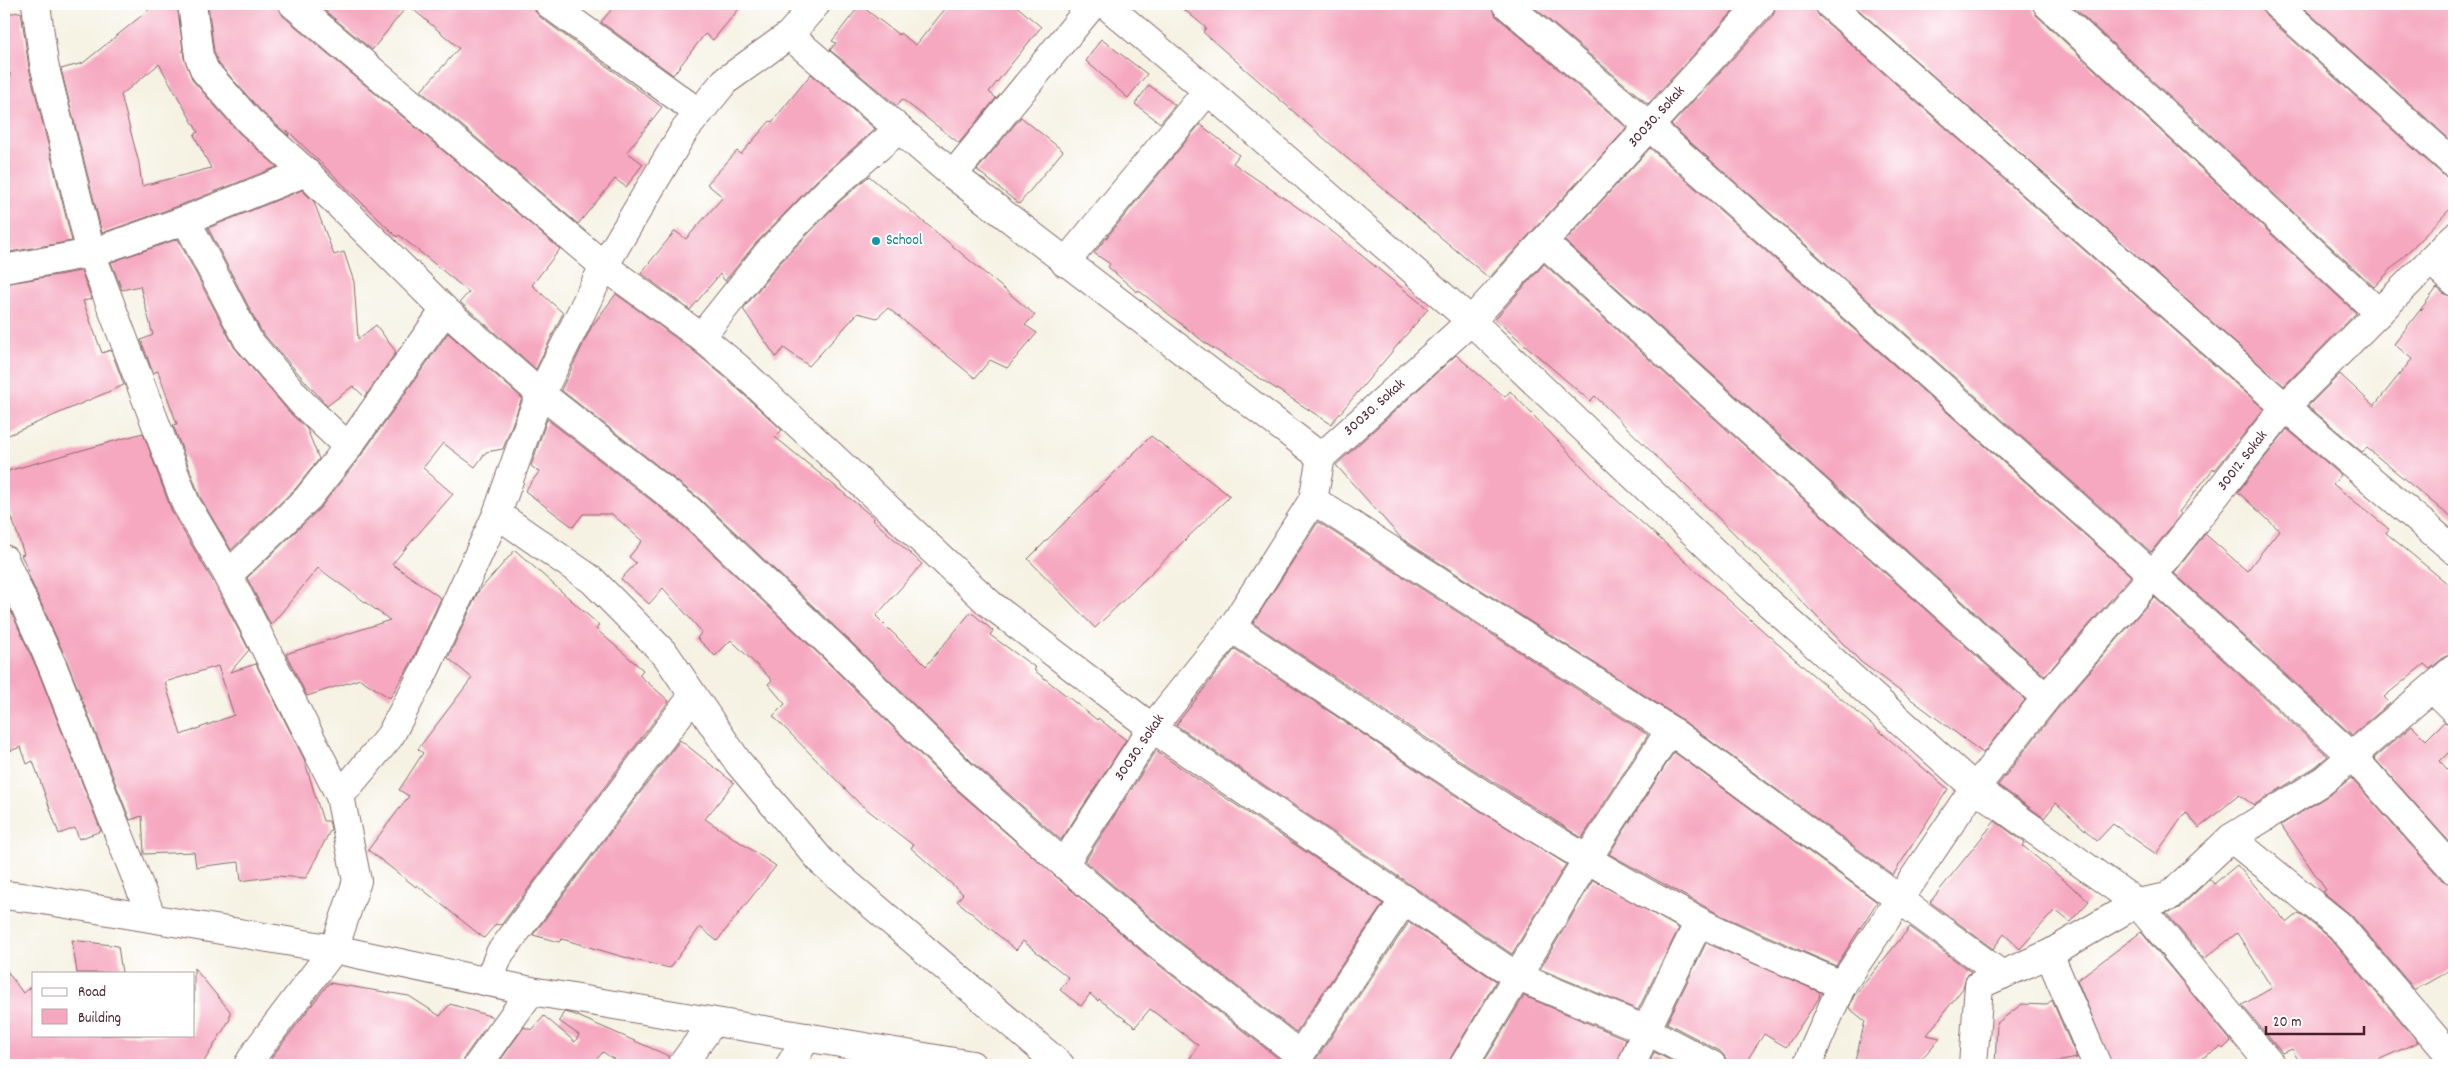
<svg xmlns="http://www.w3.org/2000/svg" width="2458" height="1069" font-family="Dekko,sans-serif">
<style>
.building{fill:#f6a8c1;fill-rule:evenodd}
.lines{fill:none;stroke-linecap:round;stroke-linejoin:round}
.minor-casing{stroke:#86696b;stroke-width:30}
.minor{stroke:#fff;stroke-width:28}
.culture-dot{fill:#0f9aa8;stroke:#fff;stroke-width:2}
.labels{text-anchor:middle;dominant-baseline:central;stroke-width:4;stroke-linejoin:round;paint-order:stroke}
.street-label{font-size:15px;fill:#4a1f2b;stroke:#fff}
.culture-label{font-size:15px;fill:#0d838f;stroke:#fff;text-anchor:start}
</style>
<rect width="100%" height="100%" fill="#fff"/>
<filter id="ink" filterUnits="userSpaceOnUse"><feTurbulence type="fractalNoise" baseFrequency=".02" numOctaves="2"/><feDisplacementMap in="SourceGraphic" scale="10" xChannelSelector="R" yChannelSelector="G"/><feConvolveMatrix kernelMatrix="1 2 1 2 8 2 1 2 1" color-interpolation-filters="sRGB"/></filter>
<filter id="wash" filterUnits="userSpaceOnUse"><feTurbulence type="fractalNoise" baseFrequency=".0096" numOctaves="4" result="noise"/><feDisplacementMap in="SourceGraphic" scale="20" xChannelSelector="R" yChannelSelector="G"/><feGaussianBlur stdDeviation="1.12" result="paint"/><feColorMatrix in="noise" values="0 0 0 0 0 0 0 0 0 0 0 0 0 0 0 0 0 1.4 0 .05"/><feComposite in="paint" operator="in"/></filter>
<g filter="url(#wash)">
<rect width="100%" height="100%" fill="#f5f2e3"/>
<g id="blocks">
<!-- building -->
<g class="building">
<path d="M 156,4 L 177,4 L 184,58 L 193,81 L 238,132 L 277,167 L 181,205 L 102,233 L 61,69 L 83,63 ZM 159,64 L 198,132 L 194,135 L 211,168 L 142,186 L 139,163 L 121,95 Z"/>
<path d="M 208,4 L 278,4 L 283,16 L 560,249 L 532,285 L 563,313 L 536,369 L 460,302 L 469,292 L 399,235 L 397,237 L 287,130 L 289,136 L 261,111 L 218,63 L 214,52 Z"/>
<path d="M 317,4 L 534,4 L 535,11 L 540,17 L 662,107 L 627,152 L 643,164 L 626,187 L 615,179 L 578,224 L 421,91 L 459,48 L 408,5 L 372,50 Z"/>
<path d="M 616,4 L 743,4 L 713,40 L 705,34 L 673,75 L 601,22 Z"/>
<path d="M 949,4 L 1014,4 L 1041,27 L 989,92 L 996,98 L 959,143 L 902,99 L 897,106 L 830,50 L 836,43 L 832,41 L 860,5 L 899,35 L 900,33 L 916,45 Z"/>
<path d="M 1178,4 L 1491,4 L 1496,16 L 1627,128 L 1489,278 L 1335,148 L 1203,32 L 1206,28 Z"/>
<path d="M 1530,4 L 1740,4 L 1648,104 Z"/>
<path d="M 1776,4 L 1814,4 L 1819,16 L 2264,409 L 2215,470 L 2214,468 L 2179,512 L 2181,514 L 2151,552 L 1671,125 L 1773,15 Z"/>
<path d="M 1852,4 L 2032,4 L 2036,15 L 2356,313 L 2284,386 Z"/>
<path d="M 2070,4 L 2261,4 L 2266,16 L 2444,176 L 2454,179 L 2454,205 L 2374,287 Z"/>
<path d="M 2299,4 L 2454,4 L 2454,143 Z"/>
<path d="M 21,12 L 29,68 L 72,241 L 4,253 L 4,132 L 8,131 L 10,73 L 4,74 L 4,14 Z"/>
<path d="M 1101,39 L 1147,74 L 1128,98 L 1086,61 Z"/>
<path d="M 811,74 L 875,129 L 817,180 L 756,243 L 725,281 L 720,274 L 690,310 L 641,273 L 675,231 L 686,239 L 723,197 L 707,184 L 737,151 L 741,154 L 770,121 L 772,122 Z"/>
<path d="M 1149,85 L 1175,105 L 1160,123 L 1135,104 Z"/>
<path d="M 1021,117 L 1063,151 L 1019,204 L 977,170 Z"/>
<path d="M 1200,124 L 1239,155 L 1233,163 L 1329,229 L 1428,309 L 1331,424 L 1208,345 L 1138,290 L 1137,292 L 1108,267 L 1110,264 L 1094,253 Z"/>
<path d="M 1650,148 L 2131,576 L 2045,676 L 1565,241 Z"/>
<path d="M 869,176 L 1035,315 L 1025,325 L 1037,333 L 1007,368 L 990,360 L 975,378 L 888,308 L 877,318 L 858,313 L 809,366 L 784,348 L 776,357 L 743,309 L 779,264 L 839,202 Z"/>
<path d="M 302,190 L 314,202 L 334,255 L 344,252 L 354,282 L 358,339 L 376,325 L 396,352 L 365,397 L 353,386 L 327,406 L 261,331 L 208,228 Z"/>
<path d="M 178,239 L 234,347 L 290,413 L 307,429 L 319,459 L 296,488 L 231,550 L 200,497 L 173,425 L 177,424 L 158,371 L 153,373 L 141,340 L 153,335 L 140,286 L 122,290 L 111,262 Z"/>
<path d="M 1544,264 L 2025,700 L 1983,753 L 1861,662 L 1768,567 L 1595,396 L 1590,401 L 1495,319 Z"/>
<path d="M 81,271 L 92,299 L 83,301 L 102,353 L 111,350 L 124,385 L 4,437 L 4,284 Z"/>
<path d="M 2437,288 L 2444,294 L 2454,297 L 2454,520 L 2367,448 L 2362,452 L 2308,406 L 2340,374 L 2374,406 L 2412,359 L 2394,344 Z"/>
<path d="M 616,294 L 691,349 L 727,379 L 782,430 L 775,437 L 874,518 L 873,520 L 922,564 L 876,616 L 926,666 L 971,612 L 993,631 L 990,635 L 1036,668 L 1034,670 L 1097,720 L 1098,718 L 1126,740 L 1061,840 L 972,762 L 850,641 L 700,499 L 561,390 L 592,326 Z"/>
<path d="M 448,333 L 522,398 L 503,449 L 486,452 L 475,467 L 443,443 L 423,468 L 453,494 L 392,564 L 441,598 L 412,661 L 390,698 L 360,679 L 307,696 L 286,654 L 390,620 L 318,568 L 271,625 L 247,578 L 320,508 L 360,457 Z"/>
<path d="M 1456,355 L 1505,397 L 1510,391 L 1603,488 L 1806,669 L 1948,789 L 1893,875 L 1678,717 L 1401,538 L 1336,465 Z"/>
<path d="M 547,419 L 679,522 L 828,663 L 951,785 L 1146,955 L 1279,1059 L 1278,1065 L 1186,1065 L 1198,1045 L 1150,1009 L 1135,1027 L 1099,999 L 1098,1001 L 1090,994 L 1081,1006 L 1060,990 L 1069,978 L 1023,941 L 1016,950 L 957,901 L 963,894 L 911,848 L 913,845 L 860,804 L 773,716 L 785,704 L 768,684 L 772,680 L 731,640 L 715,656 L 697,638 L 702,632 L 663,588 L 649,604 L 621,579 L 636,563 L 629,557 L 642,541 L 612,514 L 583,514 L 573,527 L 525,491 L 539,472 L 531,466 Z"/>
<path d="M 2287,429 L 2341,475 L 2333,484 L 2389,529 L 2386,533 L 2454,589 L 2454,654 L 2444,657 L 2430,669 L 2424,664 L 2384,697 L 2390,703 L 2352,735 L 2174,573 L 2205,534 L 2247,571 L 2279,530 L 2238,492 Z"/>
<path d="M 143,433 L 172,512 L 214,583 L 249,650 L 230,672 L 256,664 L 304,759 L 323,821 L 329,821 L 331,829 L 306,878 L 277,876 L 241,881 L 239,862 L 196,867 L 194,852 L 144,854 L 142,816 L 130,820 L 66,659 L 27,572 L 29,571 L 21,555 L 24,554 L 4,494 L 4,472 ZM 218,666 L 234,715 L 181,735 L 165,682 Z"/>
<path d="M 1151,436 L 1230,496 L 1095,628 L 1028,559 Z"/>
<path d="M 1318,522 L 1648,735 L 1582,838 L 1470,767 L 1253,623 Z"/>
<path d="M 515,550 L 599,625 L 596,629 L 643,670 L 639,675 L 669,701 L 501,925 L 496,924 L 484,938 L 417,885 L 416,887 L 368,850 L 409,796 L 399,790 L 423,753 L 418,749 L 472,678 L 448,658 L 478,592 Z"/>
<path d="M 4,596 L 38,671 L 101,831 L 79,839 L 75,828 L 59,834 L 33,761 L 27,764 L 21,747 L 4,753 Z"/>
<path d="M 2154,597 L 2328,756 L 2315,767 L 2254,805 L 2239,795 L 2199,828 L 2186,812 L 2156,854 L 2113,824 L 2097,841 L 2056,803 L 2044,818 L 1998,785 L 2058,708 Z"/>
<path d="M 1235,649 L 1453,794 L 1566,864 L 1512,954 L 1176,725 Z"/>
<path d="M 2444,722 L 2454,725 L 2454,747 L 2440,761 L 2454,777 L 2454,847 L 2374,758 L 2412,726 L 2426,740 Z"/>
<path d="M 680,740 L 734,783 L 705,819 L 776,866 L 717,941 L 700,927 L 670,968 L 634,960 L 562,939 L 559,942 L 533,935 Z"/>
<path d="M 1156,751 L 1383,904 L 1296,1032 L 1166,931 L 1085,861 Z"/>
<path d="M 1674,752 L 1877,902 L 1836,966 L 1722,916 L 1609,854 Z"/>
<path d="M 2351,778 L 2442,880 L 2454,885 L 2454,968 L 2415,990 L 2352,916 L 2323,892 L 2326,890 L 2281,825 L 2332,793 Z"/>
<path d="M 1995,821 L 2025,843 L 2023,846 L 2089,901 L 2070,922 L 2055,910 L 2020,949 L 2004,934 L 1993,949 L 1930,902 Z"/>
<path d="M 2237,865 L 2287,923 L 2299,913 L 2329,937 L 2418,1042 L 2367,1065 L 2301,1065 L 2292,1049 L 2282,1053 L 2242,1005 L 2272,988 L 2237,933 L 2204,959 L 2166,913 L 2179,908 L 2210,879 L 2214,884 Z"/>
<path d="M 1593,880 L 1679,928 L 1638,1010 L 1540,969 Z"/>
<path d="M 1409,922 L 1496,981 L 1451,1057 L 1448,1065 L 1312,1065 Z"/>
<path d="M 1910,927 L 1971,972 L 1966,976 L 1963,988 L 1927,1035 L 1940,1038 L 1916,1065 L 1854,1065 L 1865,1021 L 1849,1008 L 1854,996 Z"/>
<path d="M 2141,932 L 2231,1041 L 2223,1049 L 2221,1047 L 2190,1065 L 2112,1065 L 2077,980 Z"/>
<path d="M 72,940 L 118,946 L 122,973 L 77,973 Z"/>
<path d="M 1706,943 L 1820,992 L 1819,998 L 1786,1047 L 1764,1034 L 1744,1065 L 1728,1065 L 1725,1057 L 1720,1051 L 1667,1023 Z"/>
<path d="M 4,967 L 23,993 L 34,984 L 34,1035 L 194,1035 L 194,968 L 230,1011 L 230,1019 L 202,1065 L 4,1065 Z"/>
<path d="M 329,983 L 409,996 L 440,1016 L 450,1004 L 493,1017 L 465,1056 L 463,1065 L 277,1065 L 271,1058 Z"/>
<path d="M 1524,996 L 1626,1039 L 1617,1065 L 1482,1065 Z"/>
<path d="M 2052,1000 L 2077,1058 L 2039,1065 L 1995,1065 L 1997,1023 L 2022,1004 L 2046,1005 Z"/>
<path d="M 564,1012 L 573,1014 L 669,1056 L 667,1065 L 622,1065 L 603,1052 L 596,1060 L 601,1065 L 497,1065 L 524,1027 L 532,1030 L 544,1016 L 575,1042 L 579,1035 L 559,1021 Z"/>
<path d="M 1654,1052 L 1679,1065 L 1649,1065 Z"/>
</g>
</g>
</g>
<g filter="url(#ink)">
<use href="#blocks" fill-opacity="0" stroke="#86696b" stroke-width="1"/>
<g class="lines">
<!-- minor casing -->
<g class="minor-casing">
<g id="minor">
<path d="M 36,4 L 44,64 L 91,253 L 186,504 L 228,575 L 340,796 L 357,881 L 334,949 L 258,1049 L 248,1065"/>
<path d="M 192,4 L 199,56 L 205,71 L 250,122 L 306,172 L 445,310 L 541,394 L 689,510 L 839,652 L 961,773 L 1064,864 L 1156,943 L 1300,1055"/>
<path d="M 293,4 L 604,266 L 701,337 L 737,367 L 990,604 L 1152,728 L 1516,976 L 1646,1030 L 1712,1065"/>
<path d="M 549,4 L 699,113"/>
<path d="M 1105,4 L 1221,102 L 1471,321 L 1752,588 L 1975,788 L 2137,903 L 2168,897 L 2231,838 L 2324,780 L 2454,669"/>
<path d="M 1506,4 L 1649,126 L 2153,575 L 2352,756 L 2454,870"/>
<path d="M 1829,4 L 2285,407 L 2454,550"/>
<path d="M 2047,4 L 2379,313"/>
<path d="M 2276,4 L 2454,164"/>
<path d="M 789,35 L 816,4"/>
<path d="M 953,175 L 1093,4"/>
<path d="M 186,220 L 248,340 L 302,403 L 348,447"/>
<path d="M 1543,242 L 2046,698"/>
<path d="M 2431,261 L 2454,282"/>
<path d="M 1065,263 L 1208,90"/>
<path d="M 4,269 L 91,253 L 186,220 L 306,172"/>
<path d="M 701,337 L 767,254 L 828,191 L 899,129"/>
<path d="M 1313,500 L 1670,730 L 2002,975"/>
<path d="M 497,514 L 592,580 L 666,655 L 738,762 L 822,862 L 1060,1065"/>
<path d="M 4,559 L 52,665 L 152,918"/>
<path d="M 228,575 L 308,498 L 348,447 L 445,310"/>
<path d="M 1232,628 C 1385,729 1535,836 1698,921 C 1744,945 1794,964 1842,985"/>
<path d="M 2433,689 L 2454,710"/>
<path d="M 340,796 L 390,736 L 426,668 L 497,514 L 532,415 L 541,394 L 604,266 L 684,131 L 725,81 L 789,35 L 953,175 L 1321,457"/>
<path d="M 2231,838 L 2340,926 L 2454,1060"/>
<path d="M 1064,864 L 1152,728 L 1232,628 L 1313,500 L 1321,457 L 1471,321 L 1761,4"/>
<path d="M 4,895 L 37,899 L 334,949 L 531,991 L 972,1065"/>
<path d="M 2049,954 L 2097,1065"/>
<path d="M 488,982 L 500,953 L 693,696"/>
<path d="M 478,1065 L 531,991"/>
<path d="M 682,1065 L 713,1022"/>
<path d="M 790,1065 L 807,1037"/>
<path d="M 1293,1065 L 1405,899"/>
<path d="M 1464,1065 L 1588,858 L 1670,730"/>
<path d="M 1632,1065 L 1646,1030 L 1699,922"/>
<path d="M 1807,1065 L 1842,985 L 1968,797 L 2046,698 L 2153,575 L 2285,407 L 2454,237"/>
<path d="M 1973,1065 L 1979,985 L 2049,954 L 2137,903 L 2271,1065"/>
</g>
</g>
<!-- minor -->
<use href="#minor" class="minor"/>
</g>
</g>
<!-- markers -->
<circle class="culture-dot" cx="876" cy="241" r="5"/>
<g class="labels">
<!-- street labels -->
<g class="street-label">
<text transform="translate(1657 117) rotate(-48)">30030. Sokak</text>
<text transform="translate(1375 408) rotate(-42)">30030. Sokak</text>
<text transform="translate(2243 461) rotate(-52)">30012. Sokak</text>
<text transform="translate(1140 748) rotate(-56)">30030. Sokak</text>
</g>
<!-- culture labels -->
<g class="culture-label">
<text x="886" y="241">School</text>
</g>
</g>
<!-- margin -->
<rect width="2458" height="1069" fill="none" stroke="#fff" stroke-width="20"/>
<!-- legend -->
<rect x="32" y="972" width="162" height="65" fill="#ffffff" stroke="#b7a5aa"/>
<rect x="42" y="988" width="25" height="8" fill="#ffffff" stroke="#b7a5aa"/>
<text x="78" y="996" font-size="15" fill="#4a1f2b">Road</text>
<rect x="42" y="1009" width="25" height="15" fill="#f6a8c1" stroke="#b7a5aa"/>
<text x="78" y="1022" font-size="15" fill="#4a1f2b">Building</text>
<!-- scale -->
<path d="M2266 1026v8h98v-8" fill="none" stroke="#4a1f2b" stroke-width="2.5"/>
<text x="2273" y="1026" font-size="15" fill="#4a1f2b" stroke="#ffffff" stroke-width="4" paint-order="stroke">20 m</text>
</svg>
